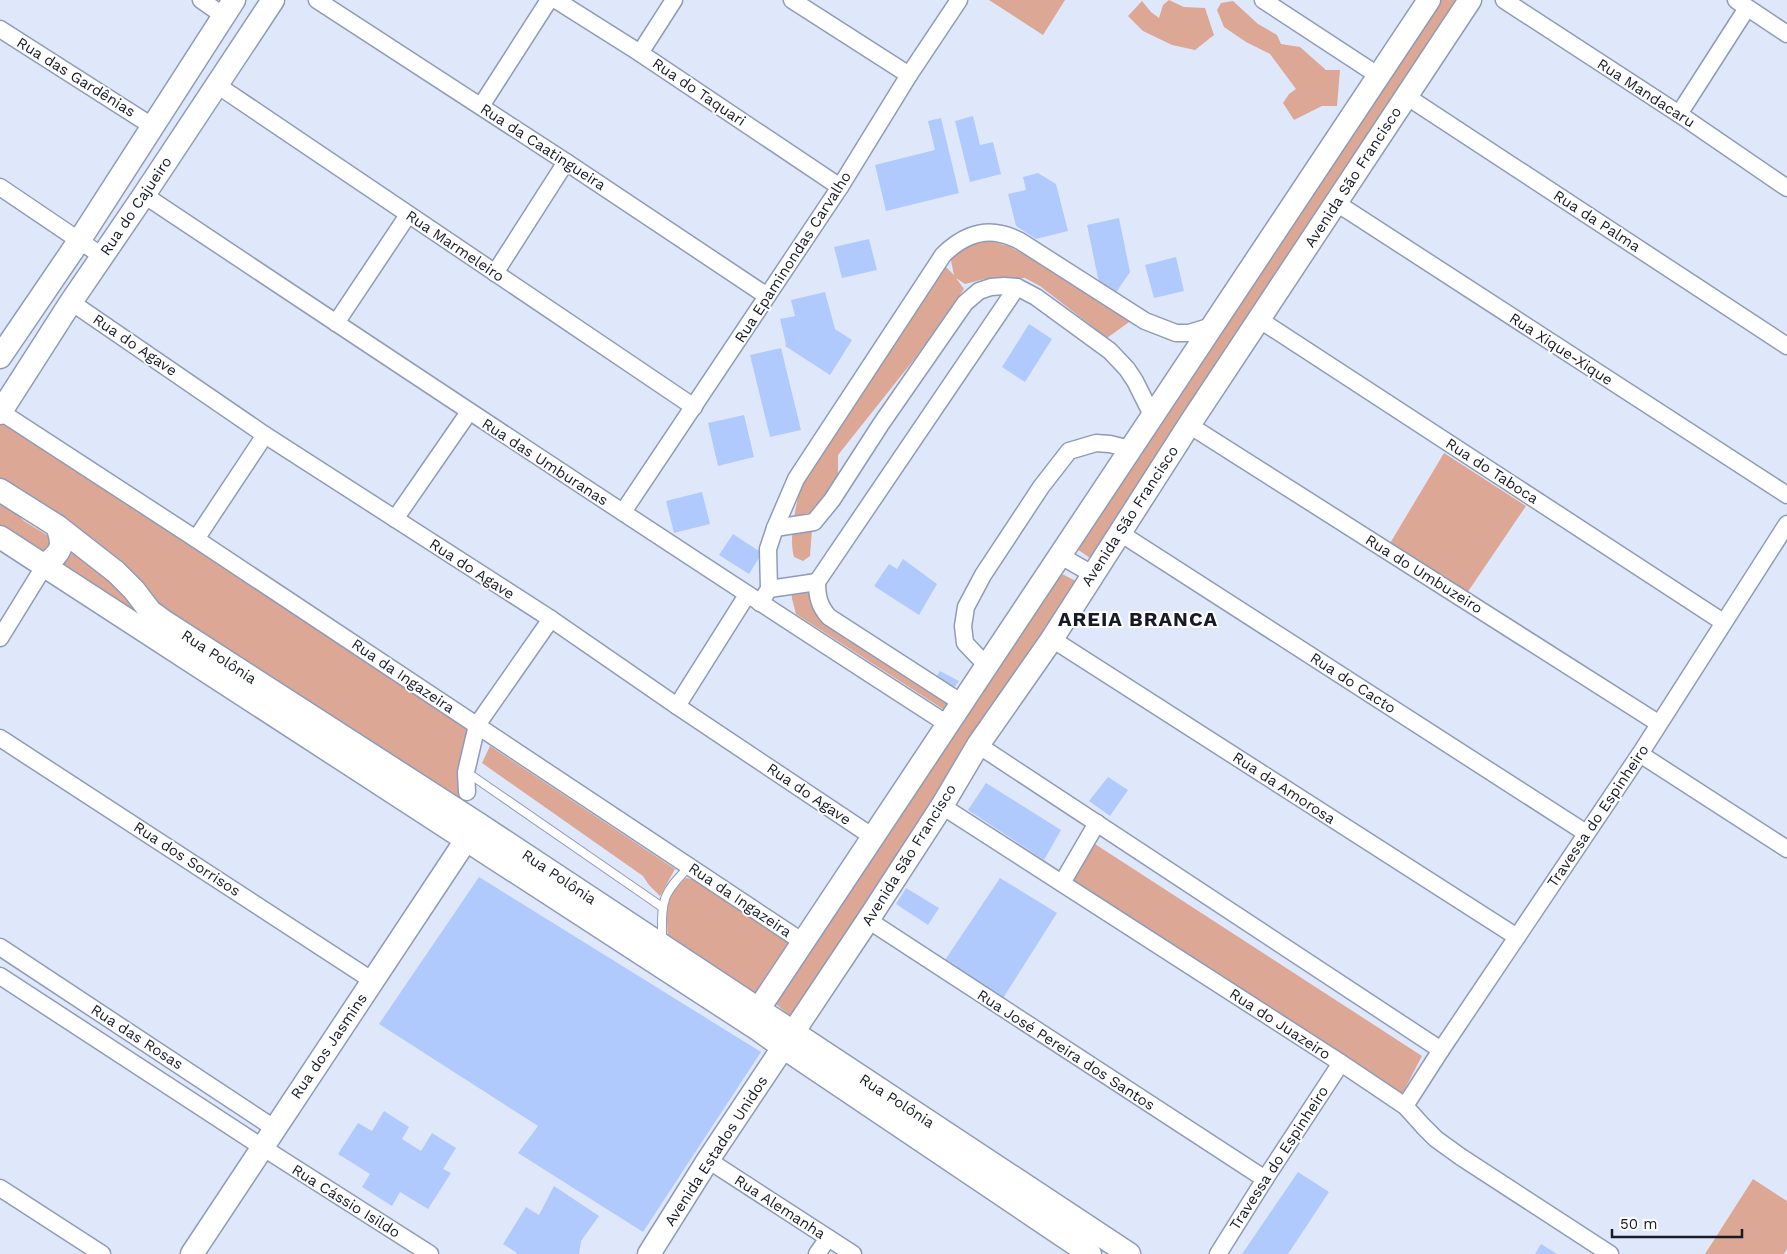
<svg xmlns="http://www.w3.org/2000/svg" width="1787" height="1254" font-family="'Work Sans',sans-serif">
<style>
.green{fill:#dca795}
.building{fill:#b0cafd}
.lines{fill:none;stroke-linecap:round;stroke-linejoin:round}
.lane-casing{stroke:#8e9cb9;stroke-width:10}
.street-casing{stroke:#8e9cb9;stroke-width:19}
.secondary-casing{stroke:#8e9cb9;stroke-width:25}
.lane{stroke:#fff;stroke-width:8}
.street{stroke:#fff;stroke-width:16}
.secondary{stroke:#fff;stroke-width:22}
.labels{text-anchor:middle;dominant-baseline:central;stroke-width:4;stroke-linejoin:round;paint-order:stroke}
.street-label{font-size:15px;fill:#161b26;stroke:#fff}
.district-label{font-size:20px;font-weight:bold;letter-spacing:1px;fill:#161b26;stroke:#fff}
</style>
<rect width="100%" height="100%" fill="#dfe8fb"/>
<!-- green -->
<g class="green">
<path d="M 989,0 L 1065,0 L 1043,35 Z"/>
<path d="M 1169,0 L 1184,7 L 1205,8 L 1214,35 L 1195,50 L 1172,45 L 1143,31 L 1128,16 L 1142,1 L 1151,12 L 1159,18 L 1163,5 Z"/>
<path d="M 1438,0 L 1460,0 L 1093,560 L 1077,549 Z"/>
<path d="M 1233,1 L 1258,24 L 1277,35 L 1281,44 L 1300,47 L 1326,70 L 1340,70 L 1337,106 L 1322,106 L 1294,120 L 1283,103 L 1289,94 L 1296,89 L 1270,54 L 1246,42 L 1224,27 L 1217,10 L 1221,3 Z"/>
<path d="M 989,241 L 1008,246 L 1028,256 L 1132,320 L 1107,338 L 1040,286 L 1025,278 L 985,279 L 965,284 L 956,278 L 964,289 L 916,357 L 838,455 L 838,474 L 813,516 L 810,556 L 803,561 L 794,557 C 788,536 797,504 801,482 L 945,266 L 954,275 L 950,256 L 965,245 Z"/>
<path d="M 2,420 L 469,727 L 465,807 L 151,609 L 0,483 L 0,426 Z"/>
<path d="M 1444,453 L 1526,506 L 1467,593 L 1389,545 Z"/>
<path d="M 0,498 L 24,521 L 55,540 L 46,555 L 0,528 Z"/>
<path d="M 75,544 L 276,702 L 58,565 Z"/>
<path d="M 809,573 L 819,617 L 846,639 L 952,702 L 946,711 L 796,614 L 792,599 L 791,579 Z"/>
<path d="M 1062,574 L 1080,583 L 791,1017 L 776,1004 Z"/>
<path d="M 490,746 L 675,869 L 660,896 L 649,885 L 643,876 L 482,763 Z"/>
<path d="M 1095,844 L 1422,1056 L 1399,1100 L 1069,884 Z"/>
<path d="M 686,878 L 697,880 L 791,944 L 753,1000 L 668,942 C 667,914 662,899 686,878 Z"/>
<path d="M 1753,1179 L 1787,1201 L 1787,1249 L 1784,1254 L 1705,1254 Z"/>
</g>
<!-- building -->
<g class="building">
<path d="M 973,116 L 980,145 L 993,142 L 1001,174 L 970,182 L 955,121 Z"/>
<path d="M 941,118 L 959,193 L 886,211 L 875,165 L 935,150 L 928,121 Z"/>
<path d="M 1038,173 L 1056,184 L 1068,231 L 1036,239 L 1016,226 L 1008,194 L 1026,190 L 1023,177 Z"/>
<path d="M 1119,218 L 1130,272 L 1115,294 L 1103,288 L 1098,278 L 1087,225 Z"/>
<path d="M 869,239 L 877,270 L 842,278 L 834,247 Z"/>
<path d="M 1176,257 L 1184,291 L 1154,298 L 1145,265 Z"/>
<path d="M 825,292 L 835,329 L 852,340 L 830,375 L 785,346 L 786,344 L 780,319 L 795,316 L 791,300 Z"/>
<path d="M 1029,324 L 1052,339 L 1025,382 L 1002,367 Z"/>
<path d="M 781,348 L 801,430 L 770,437 L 750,355 Z"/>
<path d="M 744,415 L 754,457 L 718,466 L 708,423 Z"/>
<path d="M 702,492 L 710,524 L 674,533 L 666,501 Z"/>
<path d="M 733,534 L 762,553 L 749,574 L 719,555 Z"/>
<path d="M 903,559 L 937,584 L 919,615 L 874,586 L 889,564 L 897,569 Z"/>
<path d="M 940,671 L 959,681 L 950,693 L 933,682 Z"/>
<path d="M 1108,777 L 1128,790 L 1110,816 L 1089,801 Z"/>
<path d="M 986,783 L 1061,830 L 1044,860 L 968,810 Z"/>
<path d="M 479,877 L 761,1052 L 643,1232 L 518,1153 L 538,1126 L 379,1024 Z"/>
<path d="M 1000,878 L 1057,913 L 1000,1003 L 941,966 Z"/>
<path d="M 906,888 L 939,908 L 928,925 L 896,904 Z"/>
<path d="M 384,1111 L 409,1127 L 402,1139 L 421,1151 L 432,1133 L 456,1148 L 443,1169 L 451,1173 L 428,1209 L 400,1192 L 392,1206 L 362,1187 L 370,1174 L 338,1154 L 358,1123 L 372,1131 Z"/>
<path d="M 1298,1172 L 1329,1192 L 1288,1254 L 1242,1254 Z"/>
<path d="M 554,1186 L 599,1216 L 581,1241 L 579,1254 L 516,1254 L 517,1253 L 503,1244 L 526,1207 L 539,1215 Z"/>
<path d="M 1541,1244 L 1557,1254 L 1535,1254 Z"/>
</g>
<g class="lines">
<!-- lane casing -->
<g class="lane-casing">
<g id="lane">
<path d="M 468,773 L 662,907"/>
<path d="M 662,942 C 662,900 660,896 690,866"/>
</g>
</g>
<!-- street casing -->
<g class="street-casing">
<g id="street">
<path d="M 201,0 L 224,16"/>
<path d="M 317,0 L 566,162 L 767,296"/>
<path d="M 556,0 L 640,53 L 840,187"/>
<path d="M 792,0 L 909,75"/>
<path d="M 1263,0 L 1379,76"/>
<path d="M 1504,0 L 1679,114 L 1787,188"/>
<path d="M 1736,0 L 1787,34"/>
<path d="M 0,29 L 152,126"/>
<path d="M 640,53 L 674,0"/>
<path d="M 217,85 L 694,407"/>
<path d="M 1406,96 L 1787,346"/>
<path d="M 481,106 L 549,0"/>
<path d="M 1679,114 L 1747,8"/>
<path d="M 0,187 L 102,256"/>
<path d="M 144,195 C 411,373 679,551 949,725"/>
<path d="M 1335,202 L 1787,495"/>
<path d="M 495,273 L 566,162"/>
<path d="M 71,302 L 265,435 L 551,619 L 677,706 L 873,837"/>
<path d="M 1260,320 L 1723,622"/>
<path d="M 336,323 L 408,215"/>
<path d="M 1,412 L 196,539 L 803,942"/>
<path d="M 1189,425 L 1658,723"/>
<path d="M 623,512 L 840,187 L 909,75 L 959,0"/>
<path d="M 395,519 L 469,412"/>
<path d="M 775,528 L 814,522 L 832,500 L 881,424 L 965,303 L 979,291 L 991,287 L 1004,286 L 1017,287 L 1036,297 L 1110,351 L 1127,369 L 1135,381 L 1153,417"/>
<path d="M 1120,533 L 1586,833"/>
<path d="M 196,539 L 265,435"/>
<path d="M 1061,556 L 1092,574"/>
<path d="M 769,589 L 817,582"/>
<path d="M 760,603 L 769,589 L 768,549 L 775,528 L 796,479 L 943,255 C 958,240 979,228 1001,234 C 1008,235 1014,238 1020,241 L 1145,321 L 1176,333 L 1189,333 L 1212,326"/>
<path d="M 0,638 L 45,565"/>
<path d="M 1052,639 L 1517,937"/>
<path d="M 987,666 L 965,643 L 963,626 L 966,607 L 983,575 L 1041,487 L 1069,451 L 1096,443 L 1110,444 L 1130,449"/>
<path d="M 962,703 L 829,617 C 819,606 817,596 817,582 L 1017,287"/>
<path d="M 677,706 L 747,595"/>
<path d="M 0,738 L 373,981"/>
<path d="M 978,745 L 1441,1050"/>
<path d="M 1640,754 L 1787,849"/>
<path d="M 467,792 L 466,772 L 477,725 L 551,619"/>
<path d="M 942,806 L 1341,1063 L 1405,1106 L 1423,1126 L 1436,1139 L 1461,1157 L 1610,1254"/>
<path d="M 1062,883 L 1097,823"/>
<path d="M 868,920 L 1265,1179"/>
<path d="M 0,947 L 274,1128"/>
<path d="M 0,976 L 262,1147 L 430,1254"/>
<path d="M 1405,1106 L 1441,1050 L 1640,754 L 1787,524"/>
<path d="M 708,1160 L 853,1254"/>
<path d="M 0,1188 L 102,1254"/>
<path d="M 817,1254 L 828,1238"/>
<path d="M 1218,1254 L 1265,1179 L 1341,1063"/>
</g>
</g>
<!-- secondary casing -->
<g class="secondary-casing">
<g id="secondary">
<path d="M 0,357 L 79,241 L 234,0"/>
<path d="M 0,413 L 71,302 L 144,195 L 273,0"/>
<path d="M 0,490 L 57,526 L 116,572 L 134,590 L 150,611 L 165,622 L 477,823 L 1129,1254"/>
<path d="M 0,537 L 759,1030 L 784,1048 L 1090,1254"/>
<path d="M 45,565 C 61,552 65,547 57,526"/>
<path d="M 759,1024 L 758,1010 L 1429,0"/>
<path d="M 192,1254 L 474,828"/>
<path d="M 649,1254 L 708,1160 L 868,920 L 942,806 L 978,745 L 1052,639 L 1189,425 L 1470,0"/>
</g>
</g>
<!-- lane -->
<use href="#lane" class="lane"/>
<!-- street -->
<use href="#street" class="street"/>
<!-- secondary -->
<use href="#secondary" class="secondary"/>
</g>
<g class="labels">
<!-- street labels -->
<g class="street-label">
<text transform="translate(76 77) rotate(32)">Rua das Gardênias</text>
<text transform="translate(699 92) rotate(34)">Rua do Taquari</text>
<text transform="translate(1646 93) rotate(33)">Rua Mandacaru</text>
<text transform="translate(543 147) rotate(33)">Rua da Caatingueira</text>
<text transform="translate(1353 177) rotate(-57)">Avenida São Francisco</text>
<text transform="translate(136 206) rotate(-56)">Rua do Cajueiro</text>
<text transform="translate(1597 221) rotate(33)">Rua da Palma</text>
<text transform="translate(455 246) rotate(34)">Rua Marmeleiro</text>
<text transform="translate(793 257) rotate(-57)">Rua Epaminondas Carvalho</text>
<text transform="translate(135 345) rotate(34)">Rua do Agave</text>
<text transform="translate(1561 349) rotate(33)">Rua Xique-Xique</text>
<text transform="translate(545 462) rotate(33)">Rua das Umburanas</text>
<text transform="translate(1492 471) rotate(33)">Rua do Taboca</text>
<text transform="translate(1130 516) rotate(-57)">Avenida São Francisco</text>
<text transform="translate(472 569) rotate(33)">Rua do Agave</text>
<text transform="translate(1424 574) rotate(32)">Rua do Umbuzeiro</text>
<text transform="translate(219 657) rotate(33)">Rua Polônia</text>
<text transform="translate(403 676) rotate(34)">Rua da Ingazeira</text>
<text transform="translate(1353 683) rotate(33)">Rua do Cacto</text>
<text transform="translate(1284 788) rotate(33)">Rua da Amorosa</text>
<text transform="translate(809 794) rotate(34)">Rua do Agave</text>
<text transform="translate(1598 816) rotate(-56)">Travessa do Espinheiro</text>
<text transform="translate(909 855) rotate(-58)">Avenida São Francisco</text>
<text transform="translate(187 859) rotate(33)">Rua dos Sorrisos</text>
<text transform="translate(559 877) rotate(34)">Rua Polônia</text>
<text transform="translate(740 900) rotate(34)">Rua da Ingazeira</text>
<text transform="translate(1280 1024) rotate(33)">Rua do Juazeiro</text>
<text transform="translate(137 1037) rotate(33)">Rua das Rosas</text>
<text transform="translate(329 1046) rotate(-56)">Rua dos Jasmins</text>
<text transform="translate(1066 1050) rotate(33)">Rua José Pereira dos Santos</text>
<text transform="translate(897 1101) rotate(33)">Rua Polônia</text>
<text transform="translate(716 1151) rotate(-57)">Avenida Estados Unidos</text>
<text transform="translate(1279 1158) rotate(-57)">Travessa do Espinheiro</text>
<text transform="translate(346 1201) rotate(32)">Rua Cássio Isildo</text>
<text transform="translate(780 1207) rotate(33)">Rua Alemanha</text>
</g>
<!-- district labels -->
<g class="district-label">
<text x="1138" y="619">AREIA BRANCA</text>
</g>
</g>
<!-- scale -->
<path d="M1612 1229v8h130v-8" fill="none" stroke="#161b26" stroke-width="2.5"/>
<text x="1620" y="1229" font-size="15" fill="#161b26" stroke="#ffffff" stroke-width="4" paint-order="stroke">50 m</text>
</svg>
